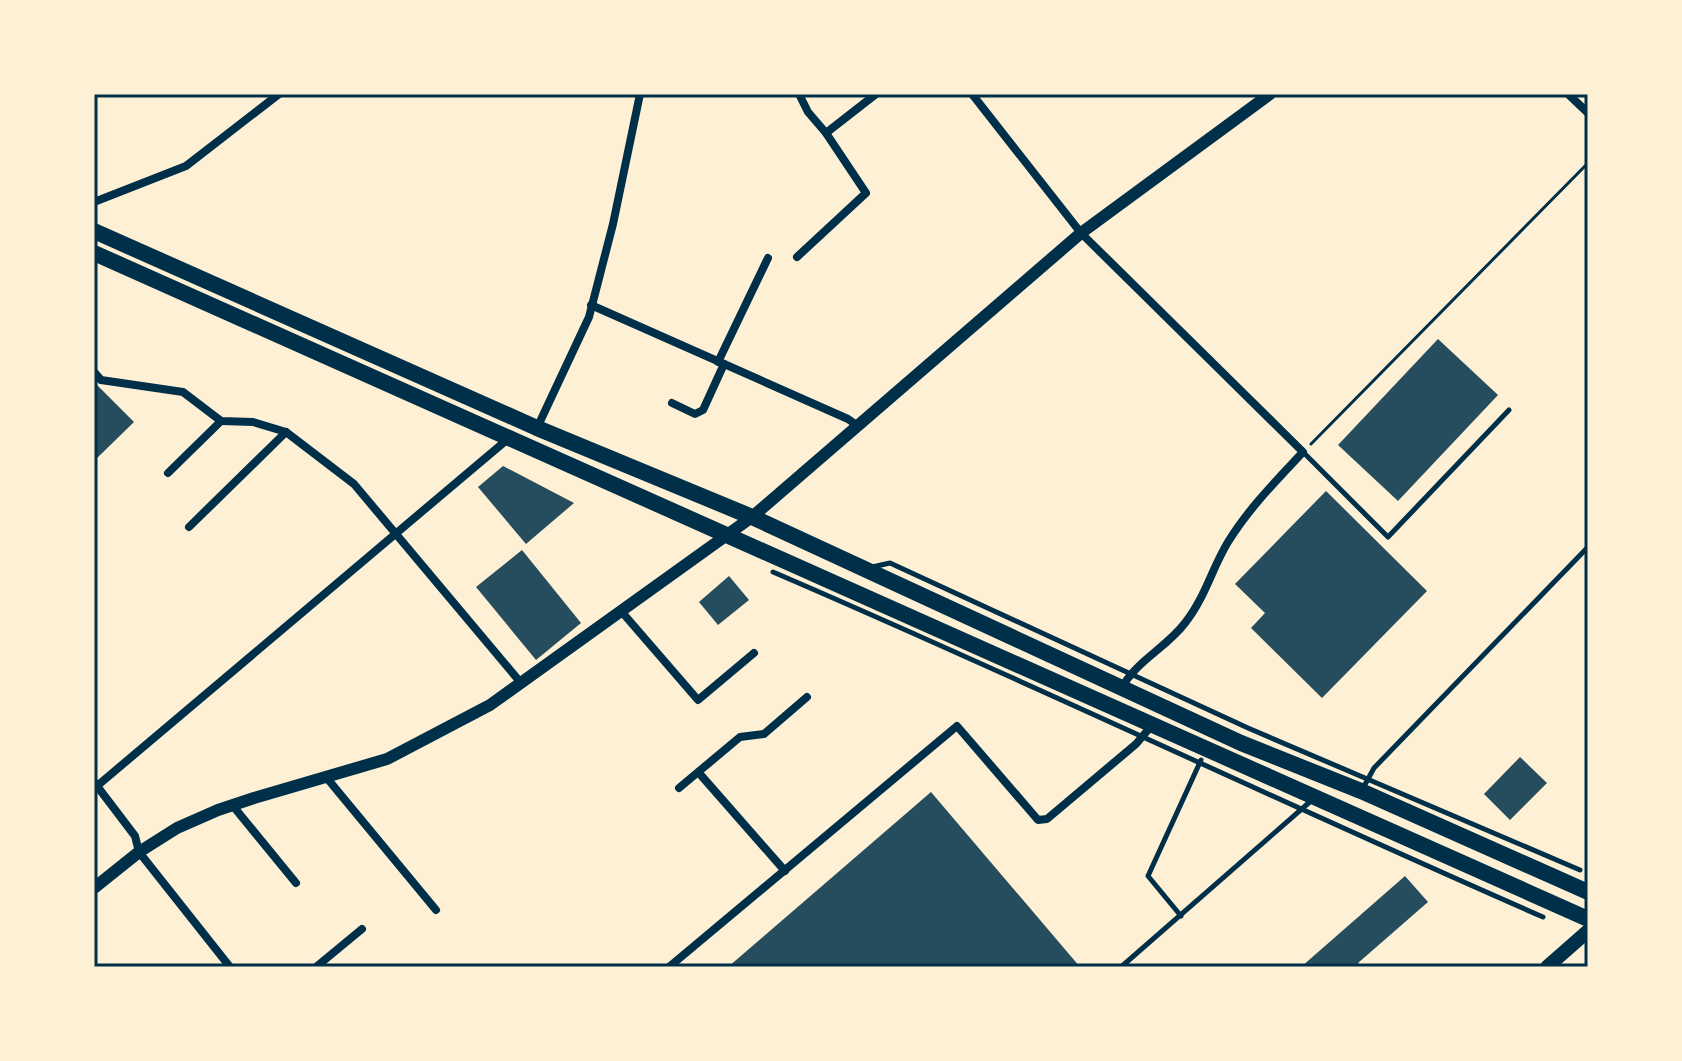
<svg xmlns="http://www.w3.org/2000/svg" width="1682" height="1061" font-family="Manrope,sans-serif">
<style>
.building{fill:#264d5e}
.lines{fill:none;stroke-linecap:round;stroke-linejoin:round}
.path{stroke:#003049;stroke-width:3}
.service{stroke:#003049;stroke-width:5}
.minor{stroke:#003049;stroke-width:8}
.tertiary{stroke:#003049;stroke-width:12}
.secondary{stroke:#003049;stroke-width:14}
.primary{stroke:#003049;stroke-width:16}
.neatline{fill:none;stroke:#003049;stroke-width:3}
</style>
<rect width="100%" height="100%" fill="#fdf0d5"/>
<!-- building -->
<g class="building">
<path d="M 1438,339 L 1498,395 L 1398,501 L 1338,445 Z"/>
<path d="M 94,382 L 134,422 L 94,461 Z"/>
<path d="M 503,466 L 574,503 L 526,544 L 478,487 Z"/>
<path d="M 1326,491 L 1427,591 L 1322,698 L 1251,628 L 1265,613 L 1235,584 Z"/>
<path d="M 522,550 L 581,623 L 536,660 L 476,587 Z"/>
<path d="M 729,576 L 749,600 L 718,625 L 699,602 Z"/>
<path d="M 1520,757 L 1547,783 L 1510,820 L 1484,794 Z"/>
<path d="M 931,792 L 1080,967 L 728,967 Z"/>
<path d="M 1405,876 L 1428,902 L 1358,963 L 1362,967 L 1301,967 Z"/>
</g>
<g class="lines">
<!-- path -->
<path class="path" d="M 1311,444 L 1588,163"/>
<!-- service -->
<g class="service">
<path d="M 1303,452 L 1388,537 L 1509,410"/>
<path d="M 872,567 L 890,563 L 1248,728 L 1580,870"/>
<path d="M 773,572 C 1032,683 1286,805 1543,917"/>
<path d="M 1362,790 L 1374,768 L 1588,547"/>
<path d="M 1181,916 L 1148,876 L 1201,760"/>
<path d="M 1121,967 L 1312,800"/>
</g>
<!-- minor -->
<g class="minor">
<path d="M 972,94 L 1081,233 L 1303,452 C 1276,481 1249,508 1228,542 C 1212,568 1205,598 1185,623 C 1166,648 1136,661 1121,689"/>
<path d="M 1568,94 L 1588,113"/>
<path d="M 826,133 L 876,94"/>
<path d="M 94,202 L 186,166 L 279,94"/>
<path d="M 797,257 L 866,193 L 826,133 L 808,112 L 799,94"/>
<path d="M 591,305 L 848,419 L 858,426"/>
<path d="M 718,362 L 768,258"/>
<path d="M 94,372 L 101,380 L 183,392 L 221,421 L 253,422 L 286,432 L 354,484 L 521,683"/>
<path d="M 672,403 L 695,414 L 703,410 L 724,364"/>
<path d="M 537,428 L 589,317 L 613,224 L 640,94"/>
<path d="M 168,473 L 221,421"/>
<path d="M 189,527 L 286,432"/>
<path d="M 621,611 L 698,700 L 754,653"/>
<path d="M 699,773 L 785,871"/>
<path d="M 326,777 L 436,910"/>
<path d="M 94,782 L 135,836 L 139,852 L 230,967"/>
<path d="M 97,786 L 509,438"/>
<path d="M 679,788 L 740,737 L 764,734 L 807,697"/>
<path d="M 233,806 L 296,883"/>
<path d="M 316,967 L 362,929"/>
<path d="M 669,967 L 957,726 L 1038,820 L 1047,819 L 1136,744 L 1153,724"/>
</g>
<!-- tertiary -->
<path class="tertiary" d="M 94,888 L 139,852 L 177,828 L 218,810 L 254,798 L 387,759 L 490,705 L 752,517 L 1081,233 L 1270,94"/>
<!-- secondary -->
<path class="secondary" d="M 1547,967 L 1588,931"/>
<!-- primary -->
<g class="primary">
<path d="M 94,231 L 537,428 L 752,517 L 1241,743 L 1361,791 L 1588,892"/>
<path d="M 94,253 L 1588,919"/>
</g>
</g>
<!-- border -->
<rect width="1682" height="1061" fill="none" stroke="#fdf0d5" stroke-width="192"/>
<rect x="96" y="96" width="1490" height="869" class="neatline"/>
</svg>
